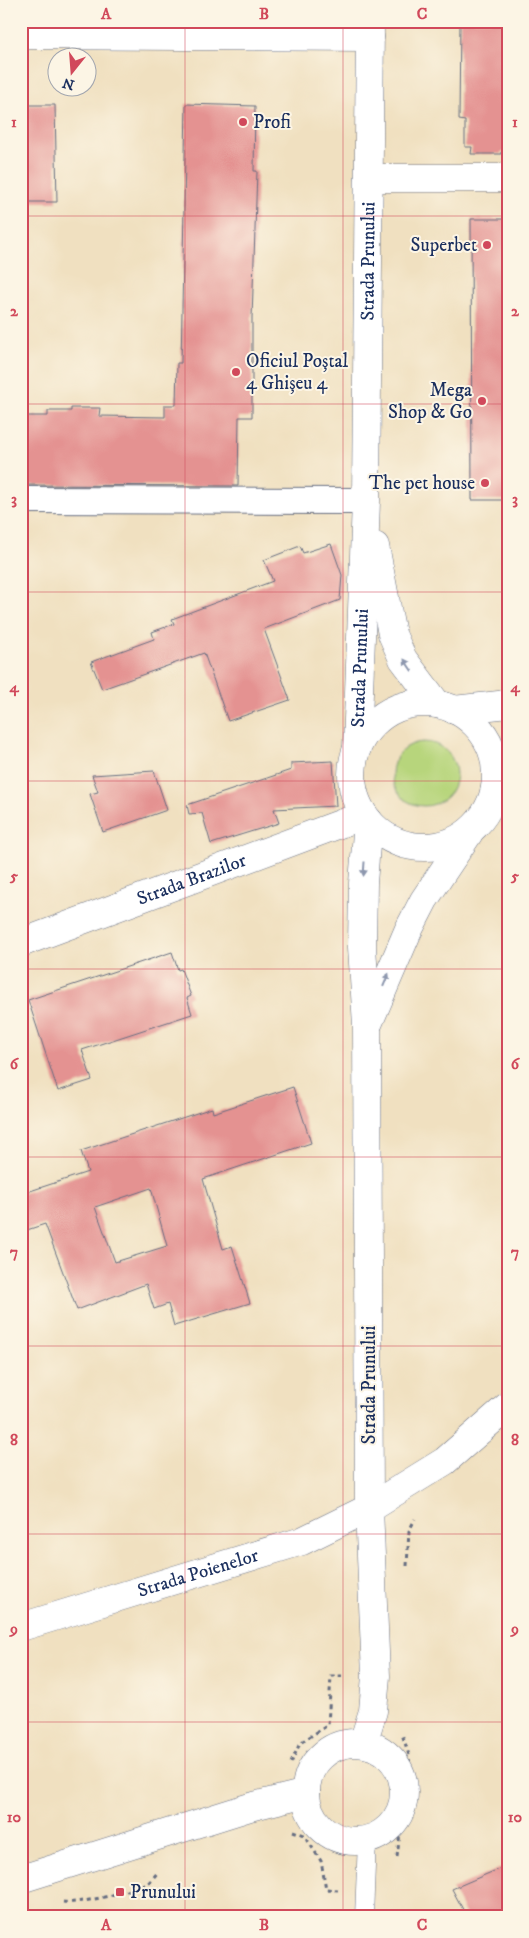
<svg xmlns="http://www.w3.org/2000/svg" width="529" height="1938" font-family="'IM FELL DW Pica',serif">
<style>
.green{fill:#b7d57b;stroke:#69826c}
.building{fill:#e49291;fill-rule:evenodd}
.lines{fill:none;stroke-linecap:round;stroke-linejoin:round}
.service-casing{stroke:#666d80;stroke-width:19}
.pedestrian-casing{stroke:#666d80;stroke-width:28}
.minor-casing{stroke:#666d80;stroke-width:29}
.tertiary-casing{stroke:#666d80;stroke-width:29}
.path{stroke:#666d80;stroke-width:3;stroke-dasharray:4 4;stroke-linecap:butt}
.service{stroke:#fff;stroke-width:18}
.pedestrian{stroke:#fff;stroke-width:26}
.minor{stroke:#fff;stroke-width:28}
.tertiary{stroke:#fff;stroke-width:28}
.oneway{fill:#8d97ae}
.grid{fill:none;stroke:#d1495b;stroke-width:1;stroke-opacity:0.55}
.poi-dot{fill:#d1495b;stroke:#fcf5e5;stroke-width:2}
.labels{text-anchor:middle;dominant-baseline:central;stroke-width:4;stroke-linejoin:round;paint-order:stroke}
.poi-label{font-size:19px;fill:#1b2f5e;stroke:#fcf5e5;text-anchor:start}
.street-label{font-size:19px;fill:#1b2f5e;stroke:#fcf5e5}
.neatline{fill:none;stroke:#d1495b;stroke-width:2}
.grid-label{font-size:16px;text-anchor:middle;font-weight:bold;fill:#d1495b}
</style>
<rect width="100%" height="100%" fill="#fcf5e5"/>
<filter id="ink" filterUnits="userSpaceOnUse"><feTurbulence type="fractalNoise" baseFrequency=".02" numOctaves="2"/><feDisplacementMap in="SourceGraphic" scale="10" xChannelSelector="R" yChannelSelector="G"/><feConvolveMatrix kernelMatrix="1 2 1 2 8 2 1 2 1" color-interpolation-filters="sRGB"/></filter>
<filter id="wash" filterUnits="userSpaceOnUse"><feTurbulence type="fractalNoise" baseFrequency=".0096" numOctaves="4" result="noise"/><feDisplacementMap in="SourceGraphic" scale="20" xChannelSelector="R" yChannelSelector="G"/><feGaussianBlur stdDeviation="1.12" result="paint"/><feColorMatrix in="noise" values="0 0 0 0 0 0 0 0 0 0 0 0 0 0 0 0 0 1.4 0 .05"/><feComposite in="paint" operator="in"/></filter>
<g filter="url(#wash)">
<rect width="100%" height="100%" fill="#f0e0c0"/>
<!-- green -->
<circle class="green" cx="424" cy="774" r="32"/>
<g id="blocks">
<!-- building -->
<g class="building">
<path d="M 460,21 L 508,21 L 508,152 L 501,152 L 501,154 L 471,154 L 472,147 L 465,147 L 465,121 L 459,120 Z"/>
<path d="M 186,104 L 255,106 L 254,171 L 257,171 L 252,318 L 252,417 L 239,417 L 238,486 L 21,485 L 23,416 L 48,416 L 48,411 L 71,411 L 71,408 L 100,408 L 99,416 L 165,417 L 165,405 L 176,405 L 177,363 L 181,363 Z"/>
<path d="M 21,105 L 55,105 L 57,202 L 21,202 Z"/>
<path d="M 471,219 L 508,219 L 508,500 L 472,500 Z"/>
<path d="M 331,544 L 342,575 L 340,600 L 264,629 L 290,700 L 228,721 L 204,653 L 102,689 L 91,662 L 154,639 L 152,632 L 174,624 L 172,619 L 273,581 L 264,560 L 300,546 L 303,553 Z"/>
<path d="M 333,761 L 336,806 L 274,809 L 279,823 L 211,844 L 202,813 L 189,814 L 187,805 L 291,770 L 291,763 Z"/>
<path d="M 154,771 L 167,810 L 103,832 L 90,794 L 98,792 L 92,775 Z"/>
<path d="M 172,952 L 178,970 L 181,969 L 191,996 L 187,998 L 192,1014 L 82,1050 L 92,1080 L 58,1091 L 28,1000 Z"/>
<path d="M 293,1087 L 311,1143 L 203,1179 L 223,1249 L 232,1246 L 250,1303 L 174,1326 L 168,1304 L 154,1309 L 146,1284 L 77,1310 L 45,1224 L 21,1232 L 21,1194 L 88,1172 L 81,1151 L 212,1108 L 213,1113 ZM 151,1188 L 167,1246 L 115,1262 L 95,1207 Z"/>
<path d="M 508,1865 L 508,1917 L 467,1917 L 452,1889 Z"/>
</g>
</g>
</g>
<g filter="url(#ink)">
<use href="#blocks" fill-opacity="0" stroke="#666d80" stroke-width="1"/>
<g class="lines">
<!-- service casing -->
<g class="service-casing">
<path id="service" d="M 364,1917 L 367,1840"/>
</g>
<!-- pedestrian casing -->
<g class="pedestrian-casing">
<path id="pedestrian" d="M 21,500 L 366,501"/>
</g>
<!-- minor casing -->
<g class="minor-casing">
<g id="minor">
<path d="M 21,35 L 370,37"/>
<path d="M 369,178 L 508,178"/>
<path d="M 454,710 L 508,704"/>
<path d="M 496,783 L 508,769"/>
<path id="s1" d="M 21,943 L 364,815"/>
<path d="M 369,1508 L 445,1461 L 508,1406"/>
</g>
</g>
<!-- tertiary casing -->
<g class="tertiary-casing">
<g id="tertiary">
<path d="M 375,546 L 392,634 L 403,659 L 437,704"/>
<circle cx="424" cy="775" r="72"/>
<path id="s2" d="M 357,747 L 366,501 L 370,21"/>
<path d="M 369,1022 L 408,931 L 424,900 L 469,833"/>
<path id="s3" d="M 21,1627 L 302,1541 L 369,1508"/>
<circle cx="355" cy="1792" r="49"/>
<path d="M 363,1743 L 373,1711 L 376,1676 L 369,1508 L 367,1025 L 362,947 L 363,883 L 368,820"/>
<path d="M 21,1879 L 250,1807 L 306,1793"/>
</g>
</g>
<!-- path -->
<g class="path">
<path d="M 407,1566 L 409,1531 L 415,1519"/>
<path d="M 291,1763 L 300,1743 L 328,1725 L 331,1676 L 342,1676"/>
<path d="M 293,1831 L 304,1835 L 321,1861 L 326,1889 L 338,1890"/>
<path d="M 397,1857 L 400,1833 L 412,1796 L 409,1755 L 402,1734"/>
<path d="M 63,1902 C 83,1904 129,1892 148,1883 C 152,1880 155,1875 159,1871"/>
</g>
<!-- service -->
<use href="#service" class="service"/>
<!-- pedestrian -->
<use href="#pedestrian" class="pedestrian"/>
<!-- minor -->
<use href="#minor" class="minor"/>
<!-- tertiary -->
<use href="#tertiary" class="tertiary"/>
</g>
<!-- one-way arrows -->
<defs><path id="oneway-solid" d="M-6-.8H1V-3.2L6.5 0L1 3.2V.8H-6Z" transform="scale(1.25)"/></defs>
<g class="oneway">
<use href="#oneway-solid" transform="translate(408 665) rotate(-124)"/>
<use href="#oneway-solid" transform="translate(364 869) rotate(94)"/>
<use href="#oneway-solid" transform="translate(386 980) rotate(-67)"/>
</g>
</g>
<!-- grid -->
<path class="grid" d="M 185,21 L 185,1917M 343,21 L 343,1917M 21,216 L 508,216M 21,404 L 508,404M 21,592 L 508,592M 21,781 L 508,781M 21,969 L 508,969M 21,1157 L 508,1157M 21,1346 L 508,1346M 21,1534 L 508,1534M 21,1722 L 508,1722"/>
<!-- markers -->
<g class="poi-dot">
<circle cx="243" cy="122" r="5"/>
<circle cx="487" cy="245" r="5"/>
<circle cx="236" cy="372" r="5"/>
<circle cx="482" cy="401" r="5"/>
<circle cx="485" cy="483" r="5"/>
<rect x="115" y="1887" width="10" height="10" rx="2.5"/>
</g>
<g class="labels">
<!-- poi labels -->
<g class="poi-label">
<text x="253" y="122">Profi</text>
<text x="477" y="245" text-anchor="end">Superbet</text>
<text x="246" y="361">Oficiul Poștal<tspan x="246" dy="22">4 Ghișeu 4</tspan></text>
<text x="472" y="390" text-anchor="end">Mega<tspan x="472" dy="22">Shop &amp; Go</tspan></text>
<text x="475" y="483" text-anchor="end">The pet house</text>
<text x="130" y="1892">Prunului</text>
</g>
<!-- street labels -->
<g class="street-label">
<text stroke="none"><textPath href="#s2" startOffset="486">Strada Prunului</textPath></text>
<text stroke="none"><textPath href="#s2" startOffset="79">Strada Prunului</textPath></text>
<text stroke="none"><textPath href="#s1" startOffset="182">Strada Brazilor</textPath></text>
<text transform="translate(369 1385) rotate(-90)">Strada Prunului</text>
<text stroke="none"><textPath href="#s3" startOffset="185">Strada Poienelor</textPath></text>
</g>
</g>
<!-- margin -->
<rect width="529" height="1938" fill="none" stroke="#fcf5e5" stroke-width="55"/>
<!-- north arrow -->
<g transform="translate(72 72) rotate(197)"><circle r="24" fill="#fcf5e5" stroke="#a2a6af"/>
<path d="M0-4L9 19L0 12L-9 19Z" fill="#d1495b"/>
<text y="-8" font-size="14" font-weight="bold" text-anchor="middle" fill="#1b2f5e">N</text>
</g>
<rect x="28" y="28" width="474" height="1882" class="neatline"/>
<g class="grid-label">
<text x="106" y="19">A</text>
<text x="264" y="19">B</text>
<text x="422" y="19">C</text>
<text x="14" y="127">1</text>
<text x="515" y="127">1</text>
<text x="14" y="316">2</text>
<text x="515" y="316">2</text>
<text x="14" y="504">3</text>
<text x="515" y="504">3</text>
<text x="14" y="692">4</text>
<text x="515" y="692">4</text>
<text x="14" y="881">5</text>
<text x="515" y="881">5</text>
<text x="14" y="1069">6</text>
<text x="515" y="1069">6</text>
<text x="14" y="1257">7</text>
<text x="515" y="1257">7</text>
<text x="14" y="1445">8</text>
<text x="515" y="1445">8</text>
<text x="14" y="1634">9</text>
<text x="515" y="1634">9</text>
<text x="14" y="1822">10</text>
<text x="515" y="1822">10</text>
<text x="106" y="1930">A</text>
<text x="264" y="1930">B</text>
<text x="422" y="1930">C</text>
</g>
</svg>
